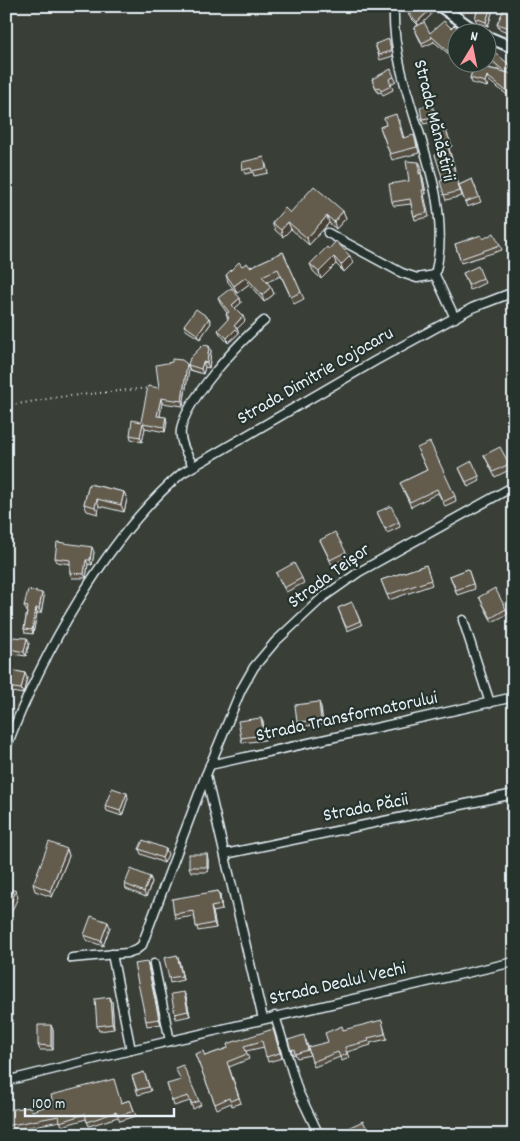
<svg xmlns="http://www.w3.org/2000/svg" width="520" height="1141" font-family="Dekko,sans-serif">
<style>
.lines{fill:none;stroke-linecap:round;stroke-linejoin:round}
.minor-casing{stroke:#e8f1f8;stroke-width:11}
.tertiary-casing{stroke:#e8f1f8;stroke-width:14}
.path{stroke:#e8f1f8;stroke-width:2;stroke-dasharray:1 4;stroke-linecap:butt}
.minor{stroke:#26332d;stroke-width:8}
.tertiary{stroke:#26332d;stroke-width:10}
.wall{fill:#564f42;stroke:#e8f1f8}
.shaded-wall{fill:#464036;stroke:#e8f1f8}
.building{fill:#645c4d;stroke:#e8f1f8}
.labels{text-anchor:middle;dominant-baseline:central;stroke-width:4.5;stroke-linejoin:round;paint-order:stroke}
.street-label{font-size:19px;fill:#e8f1f8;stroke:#26332d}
</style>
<rect width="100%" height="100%" fill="#393f37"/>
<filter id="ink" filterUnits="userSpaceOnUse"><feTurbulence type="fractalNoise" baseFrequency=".02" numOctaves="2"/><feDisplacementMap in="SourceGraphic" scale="10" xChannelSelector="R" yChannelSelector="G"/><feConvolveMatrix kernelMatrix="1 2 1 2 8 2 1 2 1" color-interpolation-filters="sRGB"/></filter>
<g filter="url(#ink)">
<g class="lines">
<!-- minor casing -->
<g class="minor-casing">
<g id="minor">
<path d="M 394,6 C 390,96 458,184 435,275"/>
<path d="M 328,233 L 402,273 L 417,278 L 435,275"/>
<path d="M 435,275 L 455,318"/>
<path d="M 193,466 C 188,456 179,442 181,430 C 184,402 241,340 264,321"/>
<path d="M 463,620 L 490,703"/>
<path d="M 6,748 C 41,656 107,536 182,473 L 375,361 L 472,308 L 514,292"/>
<path d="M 210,765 L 514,697"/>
<path d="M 225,854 L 514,794"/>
<path d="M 112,954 L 131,1050"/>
<path d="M 72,958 L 127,953 L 136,950 L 142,945 L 206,775"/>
<path d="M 154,964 L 170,1041"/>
<path d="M 275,1016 L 298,1091 L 319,1135"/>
<path d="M 263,1019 L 206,775 L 241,690 L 254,667 L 275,642 L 322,598 L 359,572 L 514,486"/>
<path d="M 6,1081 L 131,1050 L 514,962"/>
</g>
</g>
<!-- tertiary casing -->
<g class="tertiary-casing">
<g id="tertiary">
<path d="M 440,6 L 477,32"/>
<path d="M 488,37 L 514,48"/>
</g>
</g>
<!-- path -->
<path class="path" d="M 6,406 L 59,397 L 149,388"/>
<!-- minor -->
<use href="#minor" class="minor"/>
<!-- tertiary -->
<use href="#tertiary" class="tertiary"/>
</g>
<!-- wall -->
<g class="wall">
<path d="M 354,6 L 363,6 L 364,10 L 356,12 Z"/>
<path d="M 479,6 L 494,6 L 488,26 L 477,23 L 475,18 Z"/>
<path d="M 408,12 L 431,15 L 423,23 L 430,33 L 451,28 L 458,32 L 458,47 L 450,55 L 433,41 L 434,42 L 423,47 L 414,28 L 418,25 L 409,16 Z"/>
<path d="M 514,13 L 514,34 L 499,29 L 497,24 Z"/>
<path d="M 375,44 L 391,44 L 393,56 L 380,60 Z"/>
<path d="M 488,56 L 513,71 L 510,74 L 514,77 L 514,100 L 489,81 L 487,87 L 472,83 L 470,78 L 473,69 L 470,64 L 501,71 L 489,61 Z"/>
<path d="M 394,77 L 396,81 L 391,84 L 393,90 L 383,95 L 381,92 L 378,93 L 372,79 Z"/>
<path d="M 434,109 L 436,121 L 424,124 L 422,119 Z"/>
<path d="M 399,120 L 404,138 L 416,141 L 419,153 L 392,160 L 380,127 Z"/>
<path d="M 446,131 L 452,146 L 449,148 L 459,185 L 472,179 L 481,202 L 467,207 L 459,186 L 462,196 L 446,200 L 444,195 L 440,153 Z"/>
<path d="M 265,161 L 268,173 L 254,176 L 253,172 L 245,174 L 243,170 Z"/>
<path d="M 419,162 L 421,166 L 421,173 L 423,178 L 426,194 L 424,194 L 429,217 L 415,220 L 411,204 L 394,206 L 392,202 L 409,181 Z"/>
<path d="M 343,211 L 346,218 L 336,229 L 329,223 L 309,245 L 291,229 L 283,237 L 275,230 L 272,223 L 290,213 Z"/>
<path d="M 483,239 L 500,245 L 502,250 L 461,263 L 455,244 Z"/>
<path d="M 329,249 L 353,263 L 344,272 L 336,264 L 321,279 L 313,271 L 310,264 Z"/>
<path d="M 283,252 L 304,299 L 294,304 L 281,276 L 267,282 L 271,287 L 274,294 L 264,302 L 249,284 L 237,293 L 228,282 L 226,275 L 242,266 L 250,267 Z"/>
<path d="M 463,273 L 483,278 L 485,283 L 470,290 Z"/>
<path d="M 218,298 L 240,298 L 241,303 L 235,308 L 245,321 L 237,329 L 239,333 L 228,343 L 220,334 L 218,330 L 228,320 L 226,314 L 227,313 L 220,303 Z"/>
<path d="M 209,318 L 211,323 L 200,339 L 186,330 L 184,325 Z"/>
<path d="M 209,346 L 211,351 L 209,368 L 205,367 L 203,374 L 190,370 L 188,365 Z"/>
<path d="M 187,364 L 189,369 L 183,406 L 162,403 L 160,416 L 167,422 L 165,432 L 145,428 L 142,442 L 131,439 L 130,435 L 141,422 L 159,388 Z"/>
<path d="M 417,448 L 455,496 L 456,501 L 445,506 L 438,493 L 411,507 L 400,483 L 427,470 Z"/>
<path d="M 484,455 L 509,464 L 511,469 L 495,477 Z"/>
<path d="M 459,468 L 479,476 L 480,481 L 468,487 Z"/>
<path d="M 89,484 L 124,492 L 127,499 L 124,512 L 99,506 L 98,514 L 87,511 L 84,504 Z"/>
<path d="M 377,512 L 399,522 L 400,527 L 387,533 Z"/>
<path d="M 320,540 L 346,552 L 348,557 L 332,565 Z"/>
<path d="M 94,552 L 92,565 L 88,564 L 86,578 L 72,578 L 70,573 L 70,564 L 57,562 L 55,558 Z"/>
<path d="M 426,565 L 432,585 L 389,600 L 381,580 Z"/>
<path d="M 468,569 L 475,589 L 457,595 L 450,576 Z"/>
<path d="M 276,573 L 302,578 L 304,583 L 286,592 Z"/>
<path d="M 44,597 L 41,613 L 37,613 L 33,634 L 25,633 L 24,629 L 27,611 L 26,610 L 24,606 Z"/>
<path d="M 479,597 L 506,609 L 508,614 L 492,622 Z"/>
<path d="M 352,602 L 362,625 L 347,631 L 338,608 Z"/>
<path d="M 29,643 L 26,656 L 12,654 L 10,649 Z"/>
<path d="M 6,658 L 8,670 L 25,673 L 27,678 L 23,694 L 6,691 Z"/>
<path d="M 321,707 L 323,724 L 299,727 L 297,722 Z"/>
<path d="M 263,722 L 265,740 L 242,743 L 241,738 Z"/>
<path d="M 128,798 L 122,816 L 107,811 L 105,806 Z"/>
<path d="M 67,849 L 69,856 L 52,897 L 35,891 L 33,884 Z"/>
<path d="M 139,849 L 168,854 L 164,863 L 141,854 Z"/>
<path d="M 208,859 L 208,872 L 191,872 L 189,867 Z"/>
<path d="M 150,877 L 152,882 L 146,897 L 126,889 L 125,884 Z"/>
<path d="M 218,891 L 220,895 L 222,910 L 213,912 L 216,928 L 198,931 L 194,916 L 176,919 L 174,914 Z"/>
<path d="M 110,927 L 103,946 L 86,940 L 84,935 Z"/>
<path d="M 179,960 L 183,980 L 170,983 L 169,978 Z"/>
<path d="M 149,967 L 161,1024 L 147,1026 L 146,1021 Z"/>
<path d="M 110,997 L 112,1002 L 114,1029 L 99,1031 L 97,1026 Z"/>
<path d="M 186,997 L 190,1016 L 176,1019 L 175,1014 Z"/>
<path d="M 383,1025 L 387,1039 L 370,1043 L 371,1045 L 347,1052 L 349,1058 L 342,1061 L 340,1057 L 314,1067 L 312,1062 L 328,1042 L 343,1030 Z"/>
<path d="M 273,1029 L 282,1058 L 268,1062 L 264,1047 L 246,1051 L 249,1059 L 229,1067 L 241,1103 L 232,1106 L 231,1103 L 217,1109 L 195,1054 L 205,1056 L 228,1048 Z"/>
<path d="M 53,1030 L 53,1050 L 40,1050 L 38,1045 Z"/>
<path d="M 288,1040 L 306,1040 L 310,1055 L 297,1058 L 295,1054 L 293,1055 Z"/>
<path d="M 144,1072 L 151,1091 L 138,1095 L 132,1076 Z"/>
<path d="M 167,1084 L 199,1101 L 201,1105 L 193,1109 L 190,1101 L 174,1106 Z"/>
<path d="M 130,1100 L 136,1116 L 120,1121 L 118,1117 L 89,1126 L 86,1119 L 62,1126 L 60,1121 L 8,1131 L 6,1126 L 33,1111 L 121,1103 Z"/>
</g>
<!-- shaded-wall -->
<g class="shaded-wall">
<path d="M 491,6 L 494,6 L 488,26 L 486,22 Z"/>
<path d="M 430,10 L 431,15 L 419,27 L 417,22 Z"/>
<path d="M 458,41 L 458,47 L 450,55 L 448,51 Z"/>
<path d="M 511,66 L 513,71 L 507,77 L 506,73 Z"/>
<path d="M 487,76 L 489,81 L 487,87 L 485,82 Z"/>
<path d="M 419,162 L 421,166 L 421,178 L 419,174 Z"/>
<path d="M 421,173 L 423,178 L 426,194 L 424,190 Z"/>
<path d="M 343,211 L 346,218 L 336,229 L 334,222 Z"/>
<path d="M 327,216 L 329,223 L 309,245 L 307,238 Z"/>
<path d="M 288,222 L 291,229 L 283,237 L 281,230 Z"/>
<path d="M 350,256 L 353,263 L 344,272 L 341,265 Z"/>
<path d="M 334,257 L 336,264 L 321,279 L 319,272 Z"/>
<path d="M 246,277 L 249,284 L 237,293 L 234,286 Z"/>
<path d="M 271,287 L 274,294 L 264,302 L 262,295 Z"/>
<path d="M 240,298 L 241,303 L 234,309 L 232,305 Z"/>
<path d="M 243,316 L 245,321 L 237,329 L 239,333 L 228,343 L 227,338 L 234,326 Z"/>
<path d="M 209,318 L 211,323 L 200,339 L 198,335 Z"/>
<path d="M 209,346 L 211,351 L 209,368 L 207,363 Z"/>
<path d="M 203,362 L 205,367 L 203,374 L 201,369 Z"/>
<path d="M 187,364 L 189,369 L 183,406 L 182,401 Z"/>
<path d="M 161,398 L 162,403 L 159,421 L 157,416 Z"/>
<path d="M 166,417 L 167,422 L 165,432 L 164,427 Z"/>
<path d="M 143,423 L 145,428 L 142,442 L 140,437 Z"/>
<path d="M 124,492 L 127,499 L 124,512 L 121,505 Z"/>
<path d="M 97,499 L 99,506 L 98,514 L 95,507 Z"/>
<path d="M 92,547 L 94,552 L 92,565 L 90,560 Z"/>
<path d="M 86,560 L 88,564 L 86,578 L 84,574 Z"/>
<path d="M 42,593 L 44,597 L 41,613 L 39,609 Z"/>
<path d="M 36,608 L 37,613 L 33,634 L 32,630 Z"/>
<path d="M 27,638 L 29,643 L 26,656 L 24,652 Z"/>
<path d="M 25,673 L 27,678 L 23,694 L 21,689 Z"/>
<path d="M 319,702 L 321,707 L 323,724 L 321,720 Z"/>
<path d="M 261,718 L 263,722 L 265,740 L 264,735 Z"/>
<path d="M 127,793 L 128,798 L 122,816 L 120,811 Z"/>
<path d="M 67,849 L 69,856 L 52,897 L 50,891 Z"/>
<path d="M 166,849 L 168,854 L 164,863 L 162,858 Z"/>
<path d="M 207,854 L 208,859 L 208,872 L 207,867 Z"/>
<path d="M 150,877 L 152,882 L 146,897 L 144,892 Z"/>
<path d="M 16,891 L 18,897 L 9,918 L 10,923 L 6,933 L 6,913 Z"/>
<path d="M 218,891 L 220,895 L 222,910 L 221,905 Z"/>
<path d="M 211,907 L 213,912 L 216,928 L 214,923 Z"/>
<path d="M 108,922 L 110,927 L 103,946 L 101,941 Z"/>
<path d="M 177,955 L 179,960 L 183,980 L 182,976 Z"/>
<path d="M 147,962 L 149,967 L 161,1024 L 159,1019 Z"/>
<path d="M 184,992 L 186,997 L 190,1016 L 188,1011 Z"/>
<path d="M 110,997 L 112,1002 L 114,1029 L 112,1024 Z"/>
<path d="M 51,1025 L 53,1030 L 53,1050 L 51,1046 Z"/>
<path d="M 8,1044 L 10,1049 L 6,1061 L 6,1051 Z"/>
</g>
<!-- building -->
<g class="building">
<path d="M 413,6 L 426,6 L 430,10 L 417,22 L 408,12 Z"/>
<path d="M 479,6 L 491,6 L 486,22 L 475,18 Z"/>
<path d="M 504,9 L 514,13 L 514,29 L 497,24 Z"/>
<path d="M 444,21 L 451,28 L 454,25 L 463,32 L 458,32 L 458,41 L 448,51 L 431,36 L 432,38 L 422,43 L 414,28 L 424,22 L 430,33 Z"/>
<path d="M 389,39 L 391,51 L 379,55 L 375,44 Z"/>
<path d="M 492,50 L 511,66 L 506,73 L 488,57 Z"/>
<path d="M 470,64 L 509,73 L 514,77 L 514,97 L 487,76 L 485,82 L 470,78 L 474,66 Z"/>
<path d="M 391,69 L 394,77 L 389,79 L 391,86 L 381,91 L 379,87 L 376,88 L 372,79 Z"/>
<path d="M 432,104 L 435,117 L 422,119 L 420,107 Z"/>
<path d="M 396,114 L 403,138 L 414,135 L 417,147 L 390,154 L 380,127 L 386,125 L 384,118 Z"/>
<path d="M 446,131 L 450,141 L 447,143 L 460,191 L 444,195 L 440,181 L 443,180 L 435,155 L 440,153 L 433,136 Z"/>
<path d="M 264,157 L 266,168 L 252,171 L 251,168 L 243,170 L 242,162 Z"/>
<path d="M 406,161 L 419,162 L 419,174 L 421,173 L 424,190 L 422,190 L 427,213 L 414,216 L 410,199 L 392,202 L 389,184 L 409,181 Z"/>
<path d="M 472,179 L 479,197 L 465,202 L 459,185 Z"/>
<path d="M 314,186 L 343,211 L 334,222 L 327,216 L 307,238 L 288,222 L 281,230 L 272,223 L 285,208 L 290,213 Z"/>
<path d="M 494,233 L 500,245 L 460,259 L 455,244 L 481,235 L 483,239 Z"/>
<path d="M 336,241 L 350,256 L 341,265 L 334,257 L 319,272 L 310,264 L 327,247 L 329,249 Z"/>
<path d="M 283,252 L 301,292 L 291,297 L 278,269 L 262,276 L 271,287 L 262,295 L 246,277 L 234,286 L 226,275 L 239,262 L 242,266 L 247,263 L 250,267 Z"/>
<path d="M 478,266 L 483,278 L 469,285 L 463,273 Z"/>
<path d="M 231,288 L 240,298 L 232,305 L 243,316 L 234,326 L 237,328 L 227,338 L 218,330 L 229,318 L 226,314 L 229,312 L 218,298 Z"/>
<path d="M 196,309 L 209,318 L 198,335 L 184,325 Z"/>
<path d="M 203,345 L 209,346 L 207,363 L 203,362 L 201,369 L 188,365 L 190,358 Z"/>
<path d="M 172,359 L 182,360 L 187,364 L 182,401 L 161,398 L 157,416 L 166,417 L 164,427 L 143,423 L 140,437 L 130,435 L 132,420 L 141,422 L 148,386 L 159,388 L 156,365 L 172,362 Z"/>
<path d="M 430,442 L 455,496 L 443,502 L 437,489 L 410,502 L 400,483 L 427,470 L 417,448 Z"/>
<path d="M 500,447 L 509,464 L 493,472 L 484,455 Z"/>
<path d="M 472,461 L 479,476 L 466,482 L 459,468 Z"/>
<path d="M 89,484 L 124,492 L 121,505 L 97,499 L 95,507 L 84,504 Z"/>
<path d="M 391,506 L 399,522 L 385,529 L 377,512 Z"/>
<path d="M 335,532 L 346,552 L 330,560 L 320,540 Z"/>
<path d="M 57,542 L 92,547 L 90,560 L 86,560 L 84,574 L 70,573 L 70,560 L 55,558 Z"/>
<path d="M 294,563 L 302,578 L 284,588 L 276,573 Z"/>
<path d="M 426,565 L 431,580 L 387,595 L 381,580 Z"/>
<path d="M 468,569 L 473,584 L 456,590 L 450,576 Z"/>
<path d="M 495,588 L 506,609 L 491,618 L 479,597 Z"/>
<path d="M 28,590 L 42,593 L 39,609 L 36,608 L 32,630 L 24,629 L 28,607 L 24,606 Z"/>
<path d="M 352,602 L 360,621 L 346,627 L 338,608 Z"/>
<path d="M 13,637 L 27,638 L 24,652 L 10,649 Z"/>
<path d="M 6,666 L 7,669 L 25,673 L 21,689 L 6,687 Z"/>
<path d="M 319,702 L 321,720 L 297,722 L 295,705 Z"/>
<path d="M 261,718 L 264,735 L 241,738 L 238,721 Z"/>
<path d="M 112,788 L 127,793 L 120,811 L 105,806 Z"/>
<path d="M 143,840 L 166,849 L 162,858 L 139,849 Z"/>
<path d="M 49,842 L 67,849 L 50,891 L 33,884 Z"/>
<rect x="189" y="854" width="18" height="13"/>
<path d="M 131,869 L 150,877 L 144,892 L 125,884 Z"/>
<path d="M 6,887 L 16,891 L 6,913 Z"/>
<path d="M 218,891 L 221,905 L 211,907 L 214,923 L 196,927 L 194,911 L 174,914 L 172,899 Z"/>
<path d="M 91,916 L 108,922 L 101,941 L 84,935 Z"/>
<path d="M 177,955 L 182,976 L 169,978 L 164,958 Z"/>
<path d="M 147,962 L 159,1019 L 146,1021 L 134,964 Z"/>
<path d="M 184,992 L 188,1011 L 175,1014 L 171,994 Z"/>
<path d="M 110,997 L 112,1024 L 97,1026 L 95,999 Z"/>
<path d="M 382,1020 L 385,1034 L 368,1038 L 369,1041 L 345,1047 L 347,1054 L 340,1057 L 338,1052 L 312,1062 L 308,1047 L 328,1042 L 325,1033 L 342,1026 L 343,1030 Z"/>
<path d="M 38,1025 L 51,1025 L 51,1046 L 38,1045 Z"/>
<path d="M 273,1029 L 280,1053 L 266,1057 L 262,1041 L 244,1046 L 247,1054 L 227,1062 L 239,1098 L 230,1101 L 229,1098 L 215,1104 L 195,1054 L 203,1051 L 205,1056 L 228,1048 L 227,1044 Z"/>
<path d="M 304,1035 L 308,1050 L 295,1054 L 294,1049 L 291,1050 L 288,1040 Z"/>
<path d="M 183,1065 L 199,1101 L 192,1104 L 188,1096 L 172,1101 L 167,1084 L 181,1080 L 175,1068 Z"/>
<path d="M 144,1072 L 149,1087 L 137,1090 L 132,1076 Z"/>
<path d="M 114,1079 L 121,1103 L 130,1100 L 134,1111 L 118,1116 L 116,1112 L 87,1122 L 85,1114 L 60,1122 L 59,1116 L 6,1126 L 6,1110 L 31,1107 L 32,1111 L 53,1104 L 51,1095 Z"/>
<path d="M 363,1121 L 370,1135 L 354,1135 L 350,1127 Z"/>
</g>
</g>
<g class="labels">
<!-- street labels -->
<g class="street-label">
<text transform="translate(433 121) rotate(76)">Strada Mănăstirii</text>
<text transform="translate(316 377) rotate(-30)">Strada Dimitrie Cojocaru</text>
<text transform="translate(330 577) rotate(-36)">Strada Teișor</text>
<text transform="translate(347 718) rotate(-12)">Strada Transformatorului</text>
<text transform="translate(366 809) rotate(-11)">Strada Păcii</text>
<text transform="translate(338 985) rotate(-13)">Strada Dealul Vechi</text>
</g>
</g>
<!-- margin -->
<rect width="520" height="1141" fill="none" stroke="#26332d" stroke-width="25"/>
<rect x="12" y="12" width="495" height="1116" fill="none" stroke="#e8f1f8" stroke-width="2" filter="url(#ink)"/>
<!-- north arrow -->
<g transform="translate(472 48) rotate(10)"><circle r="24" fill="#26332d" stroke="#747f7e"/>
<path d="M0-4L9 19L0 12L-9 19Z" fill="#ff9aa2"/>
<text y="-8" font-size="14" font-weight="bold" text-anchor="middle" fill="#e8f1f8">N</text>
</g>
<!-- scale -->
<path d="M25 1108v8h149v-8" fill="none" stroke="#e8f1f8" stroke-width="2.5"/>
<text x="32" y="1108" font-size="15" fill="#e8f1f8" stroke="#26332d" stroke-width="4" paint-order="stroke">100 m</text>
</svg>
